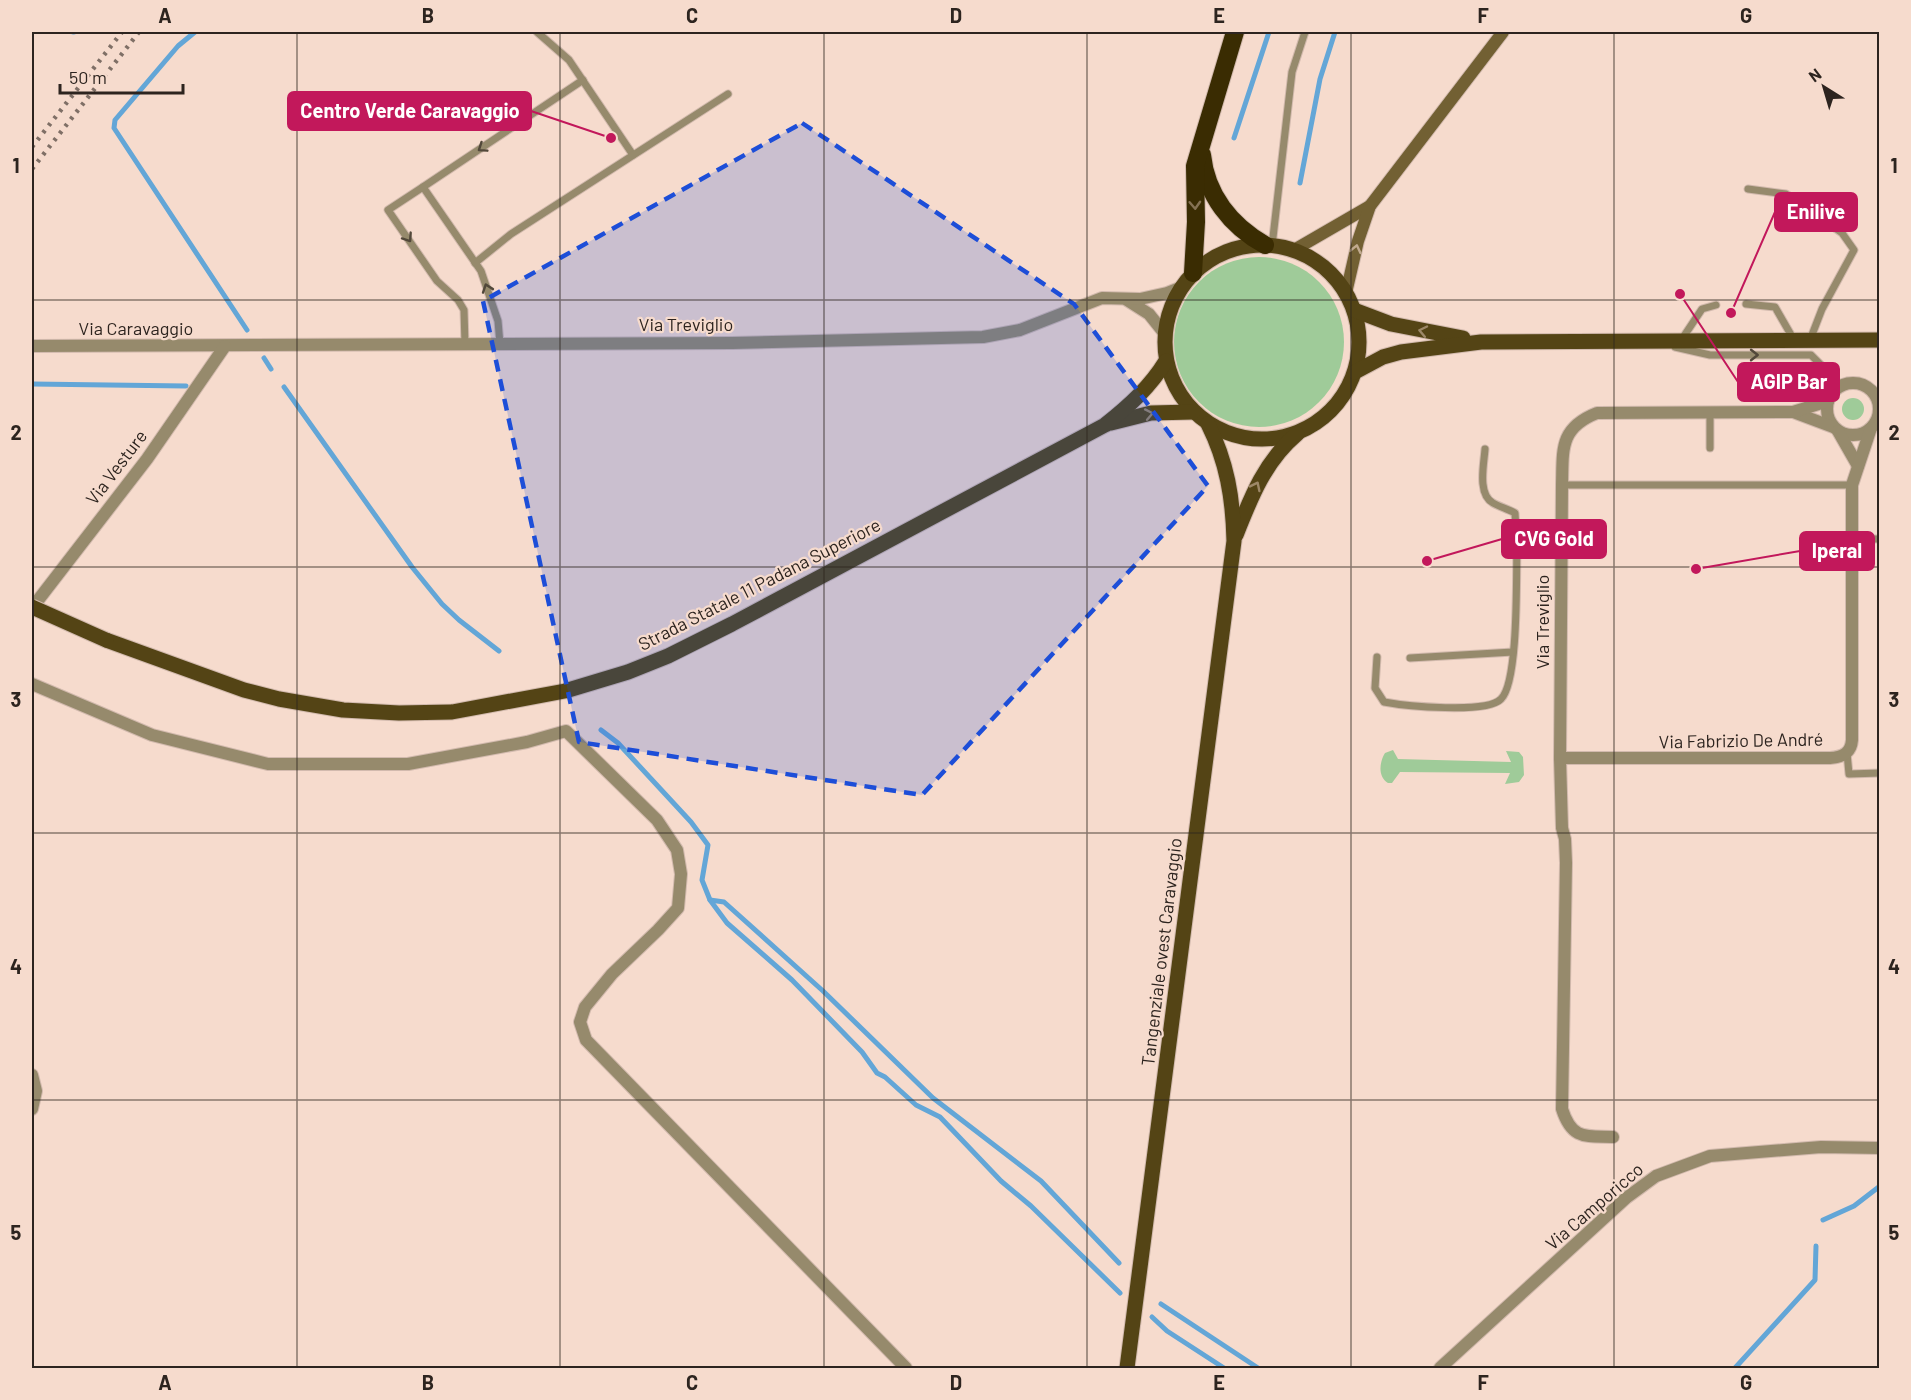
<svg xmlns="http://www.w3.org/2000/svg" width="1911" height="1400" font-family="Barlow,sans-serif">
<style>
.green{fill:#9fcb99}
.lines{fill:none;stroke-linecap:round;stroke-linejoin:round}
.stream{stroke:#63a6d7;stroke-width:5}
.lane-casing{stroke:#d2baae;stroke-width:9}
.street-casing{stroke:#d2baae;stroke-width:14}
.secondary-casing{stroke:#d2baae;stroke-width:14}
.primary-casing{stroke:#d2baae;stroke-width:17}
.highway-casing{stroke:#d2baae;stroke-width:20}
.lane{stroke:#968a6c;stroke-width:7}
.street{stroke:#968a6c;stroke-width:12}
.secondary{stroke:#726033;stroke-width:12}
.primary{stroke:#544415;stroke-width:15}
.highway{stroke:#3a2c02;stroke-width:18}
.rail{stroke:#7f6f66;stroke-width:4.5;stroke-dasharray:3 6;stroke-linecap:butt}
.primary-bridge-casing{stroke:#d2baae;stroke-width:17;stroke-linecap:butt}
.primary-bridge{stroke:#544415;stroke-width:15}
.oneway{stroke:#52483a}
.oneway2{stroke:#857253}
.oneway3{stroke:#c1aa8f}
.oneway4{stroke:#9d8868}
.marked{fill:#1d4ed8;fill-opacity:0.2;stroke:#1d4ed8;stroke-width:4.5;stroke-dasharray:12 8;stroke-linejoin:round}
.grid{fill:none;stroke:#2d241f;stroke-width:1.5;stroke-opacity:0.55}
.labels{text-anchor:middle;dominant-baseline:central;stroke-width:4.5;stroke-linejoin:round;paint-order:stroke}
.street-label{font-size:18px;fill:#2d241f;stroke:#f6dbcd}
.leader{fill:none;stroke:#c2185b;stroke-width:2}
.callout-dot{fill:#c2185b;stroke:#f6dbcd;stroke-width:2}
.callout{fill:#c2185b;stroke:#c2185b;stroke-width:2}
.callout-label{font-size:20px;text-anchor:middle;font-weight:bold;fill:#fff}
.neatline{fill:none;stroke:#2d241f;stroke-width:2}
.grid-label{font-size:20px;text-anchor:middle;font-weight:bold;fill:#2d241f}
</style>
<rect width="100%" height="100%" fill="#f6dbcd"/>
<!-- green -->
<g class="green">
<circle cx="1259" cy="342" r="85"/>
<circle cx="1853" cy="409" r="11"/>
<path d="M 1393,750 L 1398,759 L 1511,762 L 1506,751 L 1519,752 L 1523,757 L 1524,775 L 1519,782 L 1505,784 L 1510,773 L 1400,772 L 1392,783 L 1388,783 C 1378,777 1379,763 1385,753 Z"/>
</g>
<g class="lines">
<!-- stream -->
<g class="stream">
<path d="M 73,32 L 74,32"/>
<path d="M 195,32 L 178,46 L 115,120 L 114,128 L 247,330"/>
<path d="M 1234,138 L 1269,32"/>
<path d="M 1300,183 L 1320,79 L 1335,32"/>
<path d="M 264,358 L 271,369"/>
<path d="M 32,384 L 186,386"/>
<path d="M 284,387 L 412,567 L 442,604 L 459,620 L 499,651"/>
<path d="M 601,730 L 618,743 L 691,822 L 708,845 L 702,880 L 710,900 L 724,902 L 823,991 L 933,1098 L 1041,1181 L 1119,1263"/>
<path d="M 710,900 L 727,923 L 792,980 L 862,1052 L 877,1073 L 885,1077 L 916,1105 L 940,1117 L 1001,1181 L 1031,1206 L 1120,1293"/>
<path d="M 1823,1220 L 1854,1206 L 1880,1186"/>
<path d="M 1161,1304 L 1258,1368"/>
<path d="M 1152,1317 L 1167,1331 L 1224,1368"/>
<path d="M 1735,1368 L 1815,1280 L 1816,1246"/>
</g>
<!-- lane casing -->
<g class="lane-casing">
<g id="lane">
<path d="M 537,32 L 569,60 L 633,155"/>
<path d="M 423,187 L 583,80"/>
<path d="M 1748,189 L 1786,194 L 1842,233 L 1854,250 L 1822,309 L 1810,340"/>
<path d="M 1272,246 L 1292,72 L 1305,32"/>
<path d="M 475,263 L 511,234 L 728,94"/>
<path d="M 1746,304 L 1775,307 L 1794,340"/>
<path d="M 1682,339 L 1702,309 L 1716,305"/>
<path d="M 465,344 L 464,310 L 458,300 L 437,281 L 388,210 L 423,187 L 481,271 L 498,321 L 500,344"/>
<path d="M 1675,347 L 1710,355 L 1811,355 L 1824,368 L 1833,392"/>
<path d="M 1710,448 L 1710,413"/>
<path d="M 1485,449 C 1484,464 1477,494 1493,503 C 1500,507 1508,509 1515,513 L 1517,545"/>
<path d="M 1562,485 L 1852,485"/>
<path d="M 1852,539 L 1880,539"/>
<path d="M 1377,657 L 1375,688 L 1384,702 C 1405,706 1487,714 1501,699 C 1519,682 1516,574 1517,545 L 1562,545"/>
<path d="M 1410,658 L 1513,652"/>
<path d="M 1847,753 L 1849,774 L 1880,773"/>
</g>
</g>
<!-- street casing -->
<g class="street-casing">
<g id="street">
<path d="M 1127,300 L 1149,314 L 1165,334"/>
<path d="M 32,346 L 732,343 L 983,337 L 1020,330 L 1102,298 L 1140,299 L 1167,293 L 1182,287"/>
<circle cx="1853" cy="409" r="26"/>
<path d="M 1793,412 L 1833,427"/>
<path d="M 1838,431 L 1858,466"/>
<path d="M 32,608 L 147,459 L 225,346"/>
<path d="M 32,684 L 152,735 L 268,764 L 408,764 L 527,742 L 566,731 L 657,820 L 677,850 L 681,874 L 678,908 L 658,930 L 612,974 L 585,1007 L 580,1022 L 586,1040 L 906,1368"/>
<path d="M 1560,758 L 1830,758 C 1843,757 1851,753 1852,740 L 1852,485 L 1871,428"/>
<path d="M 32,1075 L 36,1091 L 32,1109"/>
<path d="M 1613,1137 C 1585,1136 1572,1140 1562,1109 L 1566,863 L 1565,839 L 1562,828 L 1560,758 L 1562,485 C 1563,450 1559,428 1597,413 L 1793,412 L 1828,401"/>
<path d="M 1440,1368 L 1626,1198 L 1656,1176 L 1710,1156 L 1821,1147 L 1880,1148"/>
</g>
</g>
<!-- secondary casing -->
<g class="secondary-casing">
<g id="secondary">
<path d="M 1294,250 L 1370,206"/>
<path d="M 1346,293 L 1358,241 L 1370,206 L 1503,32"/>
</g>
</g>
<!-- primary casing -->
<g class="primary-casing">
<g id="primary">
<circle cx="1262" cy="342" r="97"/>
<path d="M 1354,310 L 1391,324 L 1463,338"/>
<path d="M 1355,372 L 1383,357 L 1401,352 L 1481,342 L 1880,340"/>
<path d="M 1111,423 L 1151,413 L 1193,412"/>
<path d="M 1236,535 C 1251,497 1265,461 1297,434"/>
<path d="M 106,640 L 244,690 L 279,699 L 343,710 L 399,713 L 452,712 L 565,691 L 628,672 L 668,656 L 732,624 L 1105,425 C 1129,406 1150,387 1166,361"/>
<path d="M 1127,1368 L 1234,541 C 1233,498 1227,462 1208,424"/>
</g>
</g>
<!-- highway casing -->
<g class="highway-casing">
<g id="highway">
<path d="M 1202,155 C 1206,195 1231,226 1265,245"/>
<path d="M 1193,273 L 1196,222 L 1195,166 L 1235,32"/>
</g>
</g>
<!-- lane -->
<use href="#lane" class="lane"/>
<!-- street -->
<use href="#street" class="street"/>
<!-- secondary -->
<use href="#secondary" class="secondary"/>
<!-- primary -->
<use href="#primary" class="primary"/>
<!-- highway -->
<use href="#highway" class="highway"/>
<!-- rail -->
<g class="rail">
<path d="M 32,147 L 122,32"/>
<path d="M 32,169 L 139,32"/>
</g>
<!-- primary-bridge casing -->
<g class="primary-bridge-casing">
<path id="primary-bridge" d="M 32,607 L 106,640"/>
</g>
<!-- primary-bridge -->
<use href="#primary-bridge" class="primary-bridge"/>
</g>
<!-- one-way arrows -->
<defs><path id="oneway-chevron" d="M-2-3.5L2.5 0L-2 3.5" fill="none" stroke-width="1.6" stroke-linecap="round" stroke-linejoin="round" transform="scale(1.5)"/></defs>
<g class="oneway">
<use href="#oneway-chevron" transform="translate(482 148) rotate(146)"/>
<use href="#oneway-chevron" transform="translate(408 238) rotate(56)"/>
<use href="#oneway-chevron" transform="translate(487 288) rotate(-109)"/>
<use href="#oneway-chevron" transform="translate(1754 355)"/>
</g>
<use class="oneway2" href="#oneway-chevron" transform="translate(1195 205) rotate(87)"/>
<use class="oneway3" href="#oneway-chevron" transform="translate(1356 249) rotate(-77)"/>
<g class="oneway4">
<use href="#oneway-chevron" transform="translate(1423 331) rotate(-168)"/>
<use href="#oneway-chevron" transform="translate(1149 414) rotate(-11)"/>
<use href="#oneway-chevron" transform="translate(1256 486) rotate(-64)"/>
</g>
<!-- marked area -->
<path class="marked" d="M 802,123 L 1074,304 L 1208,486 L 922,795 L 579,742 L 483,301 Z"/>
<!-- grid -->
<path class="grid" d="M 297,32 L 297,1368M 560,32 L 560,1368M 824,32 L 824,1368M 1087,32 L 1087,1368M 1351,32 L 1351,1368M 1614,32 L 1614,1368M 32,300 L 1880,300M 32,567 L 1880,567M 32,833 L 1880,833M 32,1100 L 1880,1100"/>
<g class="labels">
<!-- street labels -->
<g class="street-label">
<text x="686" y="324">Via Treviglio</text>
<text x="136" y="328">Via Caravaggio</text>
<text transform="translate(116 467) rotate(-53)">Via Vesture</text>
<text transform="translate(759 584) rotate(-27)">Strada Statale 11 Padana Superiore</text>
<text transform="translate(1542 622) rotate(-90)">Via Treviglio</text>
<text transform="translate(1741 740) rotate(-1)">Via Fabrizio De André</text>
<text transform="translate(1161 952) rotate(-83)">Tangenziale ovest Caravaggio</text>
<text transform="translate(1594 1206) rotate(-41)">Via Camporicco</text>
</g>
</g>
<!-- callouts -->
<path class="leader" d="M611 138L531 111M1731 313L1775 212M1680 294L1738 382M1427 561L1502 539M1696 569L1800 551"/>
<g class="callout-dot">
<circle cx="611" cy="138" r="6"/>
<circle cx="1731" cy="313" r="6"/>
<circle cx="1680" cy="294" r="6"/>
<circle cx="1427" cy="561" r="6"/>
<circle cx="1696" cy="569" r="6"/>
</g>
<g class="callout">
<rect x="288" y="92" width="243" height="38" rx="6"/>
<rect x="1775" y="193" width="82" height="38" rx="6"/>
<rect x="1738" y="363" width="101" height="38" rx="6"/>
<rect x="1502" y="520" width="104" height="38" rx="6"/>
<rect x="1800" y="532" width="74" height="38" rx="6"/>
</g>
<g class="callout-label">
<text x="410" y="118">Centro Verde Caravaggio</text>
<text x="1816" y="219">Enilive</text>
<text x="1789" y="389">AGIP Bar</text>
<text x="1554" y="546">CVG Gold</text>
<text x="1837" y="558">Iperal</text>
</g>
<!-- border -->
<rect width="1911" height="1400" fill="none" stroke="#f6dbcd" stroke-width="66"/>
<!-- north arrow -->
<g transform="translate(1824 87) rotate(323)" stroke="#f6dbcd" stroke-width="4.5" paint-order="stroke">
<path d="M0-4.5L10 22L0 15L-10 22Z" fill="#2d241f"/>
<text y="-9" font-size="16" font-weight="bold" text-anchor="middle" fill="#2d241f">N</text>
</g>
<!-- scale -->
<path d="M60 84v9h123v-9" fill="none" stroke="#2d241f" stroke-width="3"/>
<text x="69" y="84" font-size="18" fill="#2d241f" stroke="#f6dbcd" stroke-width="4.5" paint-order="stroke">50 m</text>
<rect x="33" y="33" width="1845" height="1334" class="neatline"/>
<g class="grid-label">
<text x="165" y="23">A</text>
<text x="428" y="23">B</text>
<text x="692" y="23">C</text>
<text x="956" y="23">D</text>
<text x="1219" y="23">E</text>
<text x="1483" y="23">F</text>
<text x="1746" y="23">G</text>
<text x="16" y="173">1</text>
<text x="1894" y="173">1</text>
<text x="16" y="440">2</text>
<text x="1894" y="440">2</text>
<text x="16" y="707">3</text>
<text x="1894" y="707">3</text>
<text x="16" y="974">4</text>
<text x="1894" y="974">4</text>
<text x="16" y="1240">5</text>
<text x="1894" y="1240">5</text>
<text x="165" y="1390">A</text>
<text x="428" y="1390">B</text>
<text x="692" y="1390">C</text>
<text x="956" y="1390">D</text>
<text x="1219" y="1390">E</text>
<text x="1483" y="1390">F</text>
<text x="1746" y="1390">G</text>
</g>
</svg>
